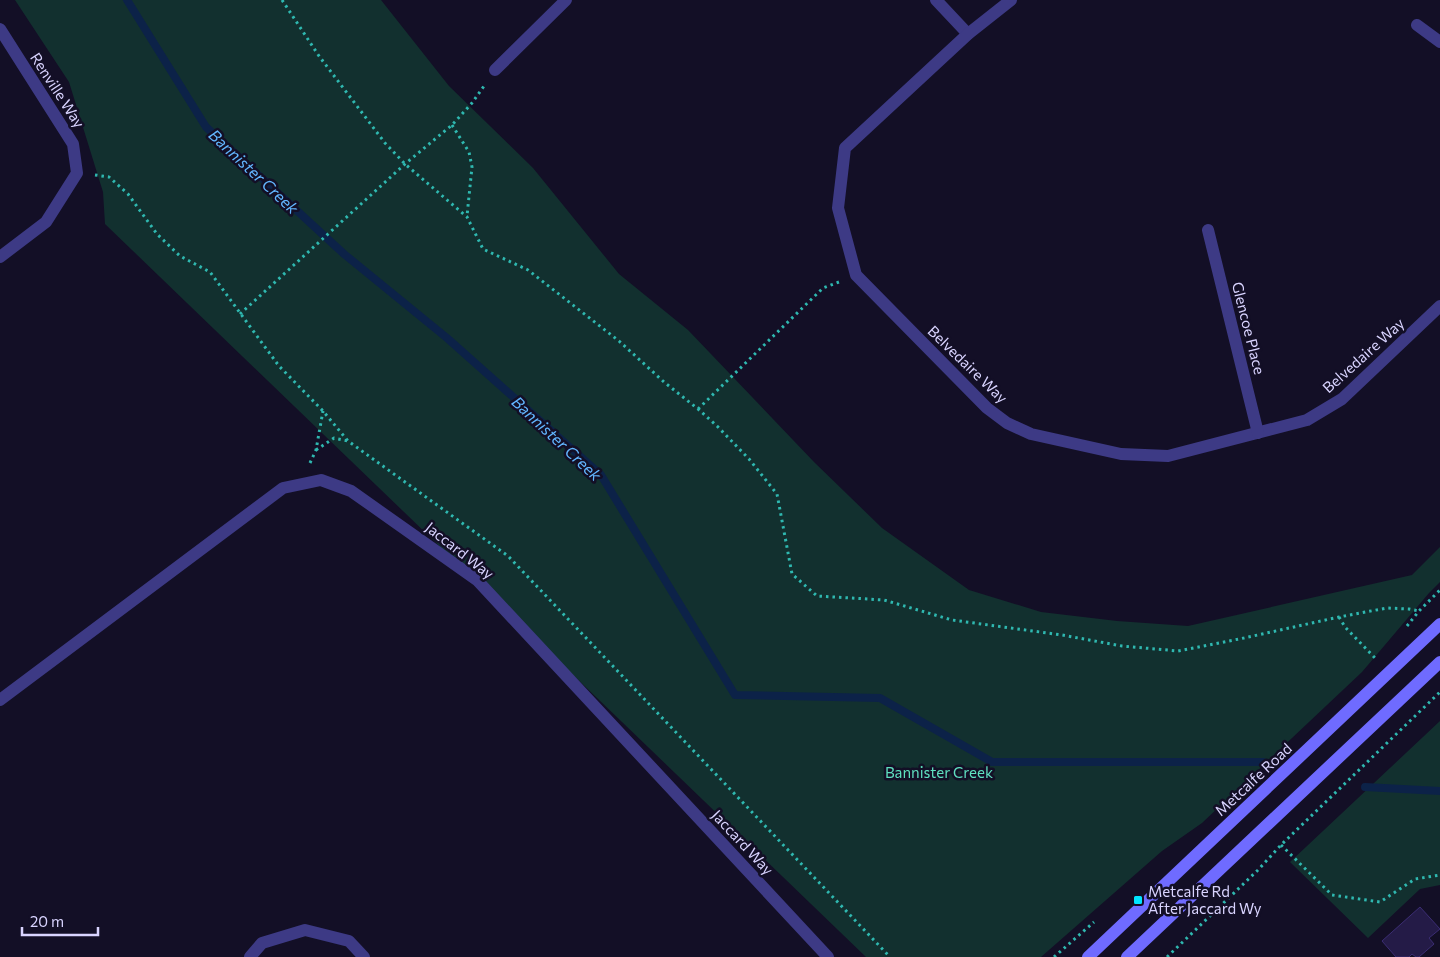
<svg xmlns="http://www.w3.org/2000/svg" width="1440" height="957" font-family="Commissioner,sans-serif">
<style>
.green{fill:#12302f}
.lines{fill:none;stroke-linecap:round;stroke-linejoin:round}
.stream{stroke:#0c2248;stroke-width:8}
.building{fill:#241b47;stroke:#3b2d73}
.path{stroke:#2fb8b0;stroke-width:3;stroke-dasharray:2.5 4;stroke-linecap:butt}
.minor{stroke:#3d3a85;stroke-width:12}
.secondary{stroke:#6f6bff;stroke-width:12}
.poi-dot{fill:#00e5ff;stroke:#130f26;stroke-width:2}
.labels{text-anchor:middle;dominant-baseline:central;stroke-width:5;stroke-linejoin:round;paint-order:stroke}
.street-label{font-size:15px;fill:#d9d4ff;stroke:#130f26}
.park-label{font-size:15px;fill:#5fe0c0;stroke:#130f26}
.poi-label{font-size:15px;fill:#d9d4ff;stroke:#130f26;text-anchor:start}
.water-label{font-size:16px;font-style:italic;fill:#62b6ff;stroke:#130f26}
</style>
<rect width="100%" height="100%" fill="#130f26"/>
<!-- green -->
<g class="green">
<path d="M 15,0 L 381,0 L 449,86 L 533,168 L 619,274 L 688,330 L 814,462 L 882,528 L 969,590 L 1041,612 L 1117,621 L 1188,626 L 1412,575 L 1440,547 L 1440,582 L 1429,593 L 1362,672 L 1202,823 L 1162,851 L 1041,957 L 866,957 L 105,224 L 103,192 L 69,82 Z"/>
<path d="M 1440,721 L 1440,885 L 1420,889 L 1368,938 L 1290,862 Z"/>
</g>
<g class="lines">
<!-- stream -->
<g class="stream">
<path d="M 127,0 L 206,127 L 344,254 L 447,338 L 601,475 L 735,695 L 880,698 L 992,762 L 1263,762"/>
<path d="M 1365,787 L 1440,791"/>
</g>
</g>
<!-- building -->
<path class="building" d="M 1420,907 L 1440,929 L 1429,938 L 1434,944 L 1419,957 L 1416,957 L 1412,954 L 1409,957 L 1396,957 L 1382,941 Z"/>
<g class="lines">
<!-- path -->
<g class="path">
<path d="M 282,0 L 319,56 L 385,143 L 405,164 L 467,217 L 483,249 L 528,270 L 619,341 L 664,382 L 698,409 L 717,426 L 749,459 L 777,494 L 792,574 L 817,596 L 884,600 L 952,620 L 1062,635 L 1122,646 L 1178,651 L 1244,638 L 1339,617 L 1387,608 L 1409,609 L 1419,611"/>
<path d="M 452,125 L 469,152 L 472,167 L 467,216"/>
<path d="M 95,175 L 109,177 L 128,194 L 157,234 L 180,256 L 210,272 L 279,366 L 323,411 L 348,441 L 508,556 L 890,957"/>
<path d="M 240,314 L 405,164 L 452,125 L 472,103 L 484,86"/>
<path d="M 698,409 L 823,288 L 839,282"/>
<path d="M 316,450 L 334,438 L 348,441"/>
<path d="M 310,463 L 316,450 L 323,411"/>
<path d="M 1339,617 L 1345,627 L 1376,659"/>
<path d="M 1407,626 L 1419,611 L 1440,590"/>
<path d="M 1281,845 L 1332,895 L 1380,902 L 1415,879 L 1440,875"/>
<path d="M 1054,957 L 1094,922"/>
<path d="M 1167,957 L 1258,870 L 1281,845 L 1440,692"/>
</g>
<!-- minor -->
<g class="minor">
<path d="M 936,0 L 968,34"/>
<path d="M 1011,0 L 968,34 L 845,148 L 838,208 L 856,275 L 987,408 L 1007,423 L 1031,434 L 1121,454 L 1168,456 L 1307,420 L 1342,399 L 1440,306"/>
<path d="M 1417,25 L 1440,42"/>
<path d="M 0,29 L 73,144 L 77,173 L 46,222 L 0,257"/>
<path d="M 495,70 L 566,0"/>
<path d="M 1208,230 L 1258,433"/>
<path d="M 0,700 L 283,488 L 321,480 L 351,491 L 477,580 L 828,957"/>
<path d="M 250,957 L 262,943 L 305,930 L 349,941 L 364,957"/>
</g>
<!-- secondary -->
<g class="secondary">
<path d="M 1088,957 L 1440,624"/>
<path d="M 1127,957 L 1440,662"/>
</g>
</g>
<!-- markers -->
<rect class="poi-dot" x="1133" y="895" width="10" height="10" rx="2.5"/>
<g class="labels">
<!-- street labels -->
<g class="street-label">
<text transform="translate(58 90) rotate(57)">Renville Way</text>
<text transform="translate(1249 328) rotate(76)">Glencoe Place</text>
<text transform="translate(1363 355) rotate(-42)">Belvedaire Way</text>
<text transform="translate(968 364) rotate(44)">Belvedaire Way</text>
<text transform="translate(460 550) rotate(38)">Jaccard Way</text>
<text transform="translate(1253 779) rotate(-43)">Metcalfe Road</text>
<text transform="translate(743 842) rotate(47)">Jaccard Way</text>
</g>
<!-- park labels -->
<g class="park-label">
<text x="939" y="772">Bannister Creek</text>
</g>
<!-- poi labels -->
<g class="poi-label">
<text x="1148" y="891">Metcalfe Rd<tspan x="1148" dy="17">After Jaccard Wy</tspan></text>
</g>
<!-- water labels -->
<g class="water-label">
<text transform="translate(254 171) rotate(43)">Bannister Creek</text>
<text transform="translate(557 438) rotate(43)">Bannister Creek</text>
</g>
</g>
<!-- scale -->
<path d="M22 927v8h76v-8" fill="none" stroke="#d9d4ff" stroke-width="2.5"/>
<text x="30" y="927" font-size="15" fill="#d9d4ff" stroke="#130f26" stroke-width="4" paint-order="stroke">20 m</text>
</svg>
